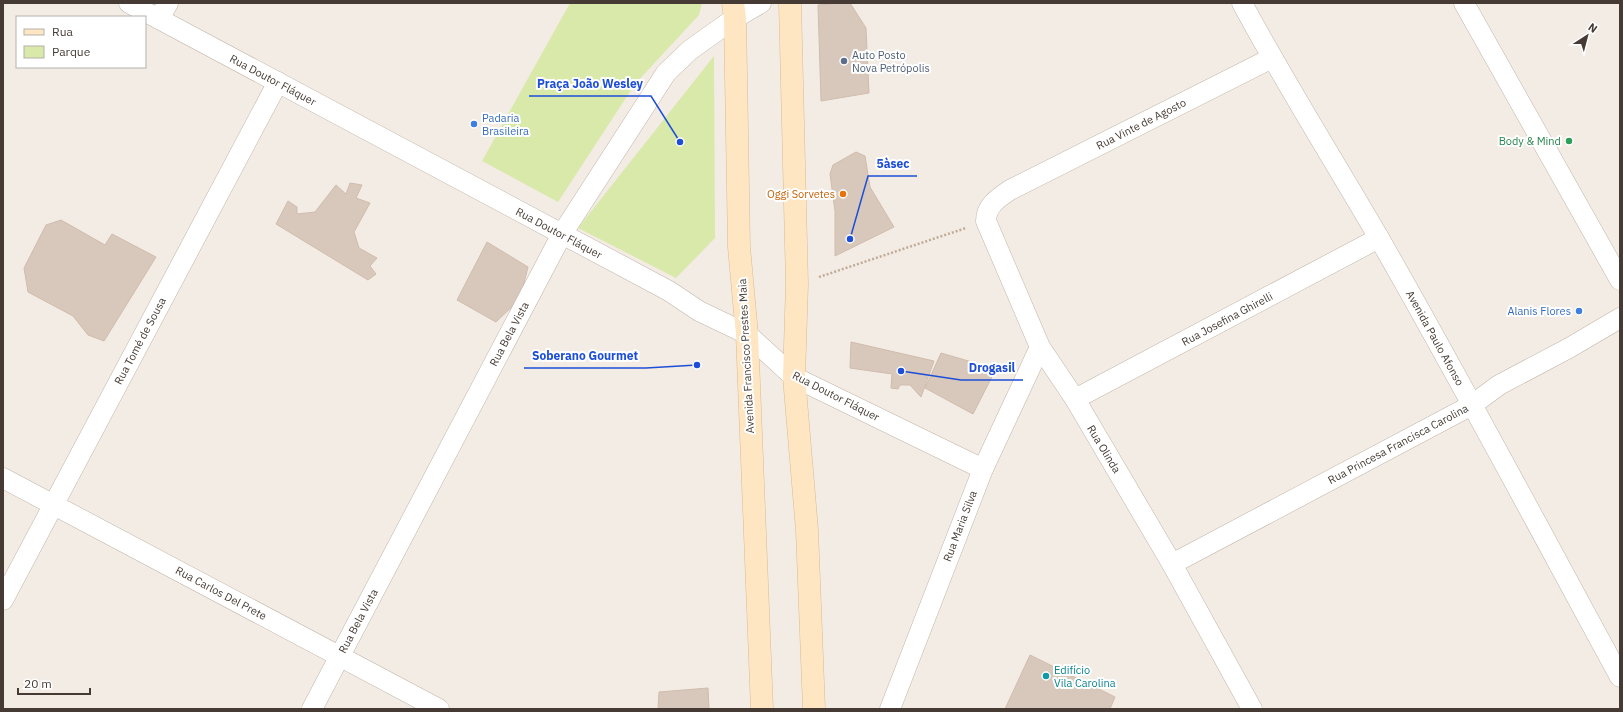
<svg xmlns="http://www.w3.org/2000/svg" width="1623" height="712" font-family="'IBM Plex Sans',sans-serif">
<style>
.green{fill:#d8e9aa}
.building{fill:#d8c8bc;stroke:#d0bcac}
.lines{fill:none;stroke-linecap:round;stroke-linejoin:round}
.street-casing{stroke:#c2b5a9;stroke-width:21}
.secondary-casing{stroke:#d9ba93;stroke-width:23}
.path{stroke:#c1ab97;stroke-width:2.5;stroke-dasharray:2 2;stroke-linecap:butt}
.street{stroke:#fff;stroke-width:20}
.secondary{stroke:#ffe6c2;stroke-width:22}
.service-dot{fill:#5c6f8a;stroke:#fff;stroke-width:1.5}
.shop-dot{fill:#3f7fe0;stroke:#fff;stroke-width:1.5}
.leisure-dot{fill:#2e9e5b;stroke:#fff;stroke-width:1.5}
.food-dot{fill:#e8710a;stroke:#fff;stroke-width:1.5}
.culture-dot{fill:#0f9aa8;stroke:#fff;stroke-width:1.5}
.labels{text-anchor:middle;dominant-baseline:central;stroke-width:4;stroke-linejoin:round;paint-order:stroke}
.service-label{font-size:11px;fill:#4e5e75;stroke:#fff;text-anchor:start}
.street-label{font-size:11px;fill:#453b34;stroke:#fff}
.shop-label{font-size:11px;fill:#366cbe;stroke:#fff;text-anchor:start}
.leisure-label{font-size:11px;fill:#27864d;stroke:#fff;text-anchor:end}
.food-label{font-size:11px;fill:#c56008;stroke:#fff;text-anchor:end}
.culture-label{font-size:11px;fill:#0d838f;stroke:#fff;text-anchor:start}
.leader{fill:none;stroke:#1d4ed8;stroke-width:1.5}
.callout-dot{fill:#1d4ed8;stroke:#fff;stroke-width:1.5}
.callout-label{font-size:12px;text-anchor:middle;font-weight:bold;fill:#1d4ed8;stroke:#fff;stroke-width:4;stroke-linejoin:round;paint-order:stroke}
</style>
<rect width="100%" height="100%" fill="#f3ece4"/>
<!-- green -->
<g class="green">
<path d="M 570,3 L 702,3 L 699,15 L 635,84 L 558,202 L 482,161 Z"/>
<path d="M 714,56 L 715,238 L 676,278 L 578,228 Z"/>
</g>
<!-- building -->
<g class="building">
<path d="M 842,3 L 850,3 L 866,28 L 869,93 L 821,101 L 818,5 Z"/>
<path d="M 856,152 L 865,156 L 870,187 L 894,227 L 835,256 L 835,211 L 830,174 L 833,165 Z"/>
<path d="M 350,183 L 362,185 L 356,198 L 370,203 L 354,232 L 359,248 L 377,258 L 370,266 L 376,274 L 368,280 L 276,224 L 288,201 L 297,207 L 297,214 L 315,212 L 336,185 L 346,194 Z"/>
<path d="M 61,220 L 105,245 L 112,234 L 156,257 L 104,341 L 88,335 L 73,316 L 28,292 L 24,268 L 46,225 Z"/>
<path d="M 487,242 L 528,267 L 520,299 L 496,322 L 457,300 Z"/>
<path d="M 851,342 L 934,361 L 921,397 L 910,385 L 900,385 L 898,389 L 891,388 L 892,374 L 850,368 Z"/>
<path d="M 941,353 L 996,369 L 973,414 L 925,388 Z"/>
<path d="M 1030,655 L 1115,697 L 1110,709 L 1005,709 Z"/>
<path d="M 708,688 L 709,709 L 658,709 L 659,692 Z"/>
</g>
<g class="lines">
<!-- street casing -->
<g class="street-casing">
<g id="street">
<path d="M 129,3 L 669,291 L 699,311 L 747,334 L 794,377 L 983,469"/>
<path d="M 1242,3 C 1285,83 1333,159 1379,238 C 1462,383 1540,530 1620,677"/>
<path d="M 1464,3 L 1620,280"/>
<path d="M 159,19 L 168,3"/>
<path d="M 1075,399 L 1379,238"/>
<path d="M 3,478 L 439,709"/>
<path d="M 1172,564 L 1472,405 L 1499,385 L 1569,348 L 1620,318"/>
<path d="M 3,600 L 278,82"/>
<path d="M 312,709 L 562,234 L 666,73 L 690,50 L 735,18 L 761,3"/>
<path d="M 890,709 L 983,469 L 1040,347"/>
<path d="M 1252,709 L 1172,564 L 1075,399 L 1040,347 L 986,221 C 986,206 998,198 1010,190 L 1272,58"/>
</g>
</g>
<!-- secondary casing -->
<g class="secondary-casing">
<g id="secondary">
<path d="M 733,3 L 735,18 L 739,247 L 747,334 L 762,709"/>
<path d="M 790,3 L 797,284 L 794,377 L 807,530 L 814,709"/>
</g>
</g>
<!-- path -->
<path class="path" d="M 819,277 L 966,228"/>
<!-- street -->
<use href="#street" class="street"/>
<!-- secondary -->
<use href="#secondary" class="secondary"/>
</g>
<!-- markers -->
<circle class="service-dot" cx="844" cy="61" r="4"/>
<g class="shop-dot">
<circle cx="474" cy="124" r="4"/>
<circle cx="1579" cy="311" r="4"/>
</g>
<circle class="leisure-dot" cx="1569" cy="141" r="4"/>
<circle class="food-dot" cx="843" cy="194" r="4"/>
<circle class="culture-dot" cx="1046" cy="676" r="4"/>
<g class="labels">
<!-- service labels -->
<g class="service-label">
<text x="852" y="55">Auto Posto<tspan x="852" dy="13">Nova Petrópolis</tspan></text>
</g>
<!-- street labels -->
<g class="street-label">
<text transform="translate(273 80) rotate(28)">Rua Doutor Fláquer</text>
<text transform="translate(1141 124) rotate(-27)">Rua Vinte de Agosto</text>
<text transform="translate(559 233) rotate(28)">Rua Doutor Fláquer</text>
<text transform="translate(1227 319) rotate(-28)">Rua Josefina Ghirelli</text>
<text transform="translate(509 334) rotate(-62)">Rua Bela Vista</text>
<text transform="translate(1435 338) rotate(61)">Avenida Paulo Afonso</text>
<text transform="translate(140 341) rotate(-62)">Rua Tomé de Sousa</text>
<text transform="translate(746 356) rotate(-93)">Avenida Francisco Prestes Maia</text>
<text transform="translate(836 396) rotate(27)">Rua Doutor Fláquer</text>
<text transform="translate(1398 444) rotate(-28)">Rua Princesa Francisca Carolina</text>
<text transform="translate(1104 449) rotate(59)">Rua Olinda</text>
<text transform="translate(960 526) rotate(-69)">Rua Maria Silva</text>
<text transform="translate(221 593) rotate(28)">Rua Carlos Del Prete</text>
<text transform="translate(358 621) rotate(-62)">Rua Bela Vista</text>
</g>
<!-- shop labels -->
<g class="shop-label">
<text x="482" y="118">Padaria<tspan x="482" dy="13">Brasileira</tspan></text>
<text x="1571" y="311" text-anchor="end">Alanis Flores</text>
</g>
<!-- leisure labels -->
<g class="leisure-label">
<text x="1561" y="141">Body &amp; Mind</text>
</g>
<!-- food labels -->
<g class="food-label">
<text x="835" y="194">Oggi Sorvetes</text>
</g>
<!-- culture labels -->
<g class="culture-label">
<text x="1054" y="670">Edifício<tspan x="1054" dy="13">Vila Carolina</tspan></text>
</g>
</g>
<!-- callouts -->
<path class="leader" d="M680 142L651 96H529M850 239L868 176H917M697 365L646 368H524M901 371L961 380H1023"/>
<g class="callout-dot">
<circle cx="680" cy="142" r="4"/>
<circle cx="850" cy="239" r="4"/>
<circle cx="697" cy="365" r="4"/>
<circle cx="901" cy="371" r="4"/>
</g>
<g class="callout-label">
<text x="590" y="88">Praça João Wesley</text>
<text x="893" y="168">5àsec</text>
<text x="585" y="360">Soberano Gourmet</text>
<text x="992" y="372">Drogasil</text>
</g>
<!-- border -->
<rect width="1623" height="712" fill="none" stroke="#453b34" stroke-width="8"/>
<!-- legend -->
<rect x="16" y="16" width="130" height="52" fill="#ffffff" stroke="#b5b1ae"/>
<rect x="24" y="29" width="20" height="6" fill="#ffe6c2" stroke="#b5b1ae"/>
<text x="52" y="36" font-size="12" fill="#453b34">Rua</text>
<rect x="24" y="46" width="20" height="12" fill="#d8e9aa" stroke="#b5b1ae"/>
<text x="52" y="56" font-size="12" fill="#453b34">Parque</text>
<!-- north arrow -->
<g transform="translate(1587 36) rotate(36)" stroke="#ffffff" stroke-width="3" paint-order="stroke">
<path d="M0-3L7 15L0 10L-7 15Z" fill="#453b34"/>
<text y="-6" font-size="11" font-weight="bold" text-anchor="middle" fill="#453b34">N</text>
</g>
<!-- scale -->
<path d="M18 688v6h72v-6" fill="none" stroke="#453b34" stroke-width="2"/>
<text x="24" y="688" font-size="12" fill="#453b34" stroke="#ffffff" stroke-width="3" paint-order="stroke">20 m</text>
</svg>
